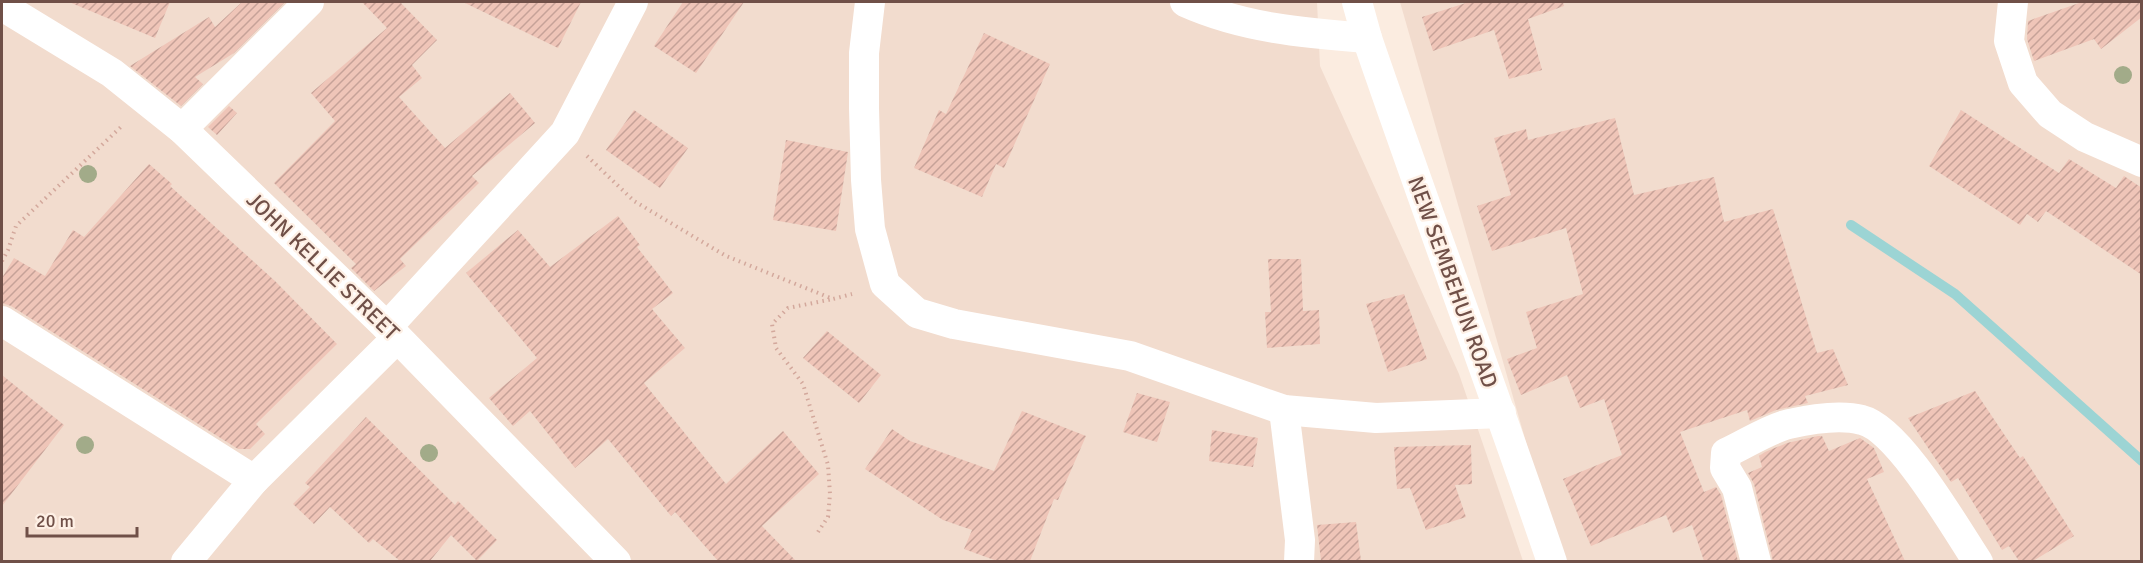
<svg xmlns="http://www.w3.org/2000/svg" width="2143" height="563" font-family="Signika,sans-serif">
<style>
.residential{fill:#f2dcce}
.lines{fill:none;stroke-linecap:round;stroke-linejoin:round}
.stream{stroke:#9cd4d4;stroke-width:10}
.building{fill:url(#building-hatch)}
.path{stroke:#d3a89c;stroke-width:4;stroke-dasharray:1.5 4.5;stroke-linecap:butt}
.minor{stroke:#fff;stroke-width:30}
.tree{fill:#a2ab89}
.labels{text-anchor:middle;dominant-baseline:central;stroke-width:4.5;stroke-linejoin:round;paint-order:stroke}
.street-label{font-size:22px;fill:#705048;stroke:#fef0e5}
</style>
<defs>
<pattern id="building-hatch" width="6" height="6" patternUnits="userSpaceOnUse" patternTransform="scale(1.5)"><rect width="6" height="6" fill="#efc5b8"/><path d="M-1 1l2-2M0 6l6-6M5 7l2-2" fill="none" stroke="#c6a298"/></pattern>
</defs>
<rect width="100%" height="100%" fill="#fbece0"/>
<!-- residential -->
<g class="residential">
<path d="M 2,2 L 1317,2 L 1320,66 L 1459,374 L 1523,561 L 2,561 Z"/>
<path d="M 1400,2 L 2141,2 L 2141,561 L 1560,561 Z"/>
</g>
<g class="lines">
<!-- stream -->
<path class="stream" d="M 1851,225 L 1955,294 L 2142,461"/>
</g>
<!-- building -->
<g class="building">
<path d="M 69,2 L 170,2 L 155,38 Z"/>
<path d="M 242,2 L 285,2 L 234,53 L 195,77 L 203,84 L 181,106 L 130,66 L 209,17 L 215,27 Z"/>
<path d="M 362,2 L 400,2 L 437,40 L 412,65 L 422,78 L 399,97 L 445,148 L 510,93 L 535,123 L 472,176 L 479,183 L 400,259 L 406,266 L 374,291 L 351,268 L 356,264 L 274,183 L 335,121 L 311,93 L 387,28 Z"/>
<path d="M 463,2 L 581,2 L 558,48 Z"/>
<path d="M 683,2 L 744,2 L 696,73 L 654,46 Z"/>
<path d="M 1469,2 L 1563,2 L 1564,6 L 1528,19 L 1542,70 L 1509,79 L 1494,30 L 1433,51 L 1422,17 Z"/>
<path d="M 2082,2 L 2142,2 L 2142,17 L 2101,49 L 2094,39 L 2034,61 L 2027,39 L 2028,21 Z"/>
<path d="M 984,33 L 1050,64 L 1004,168 L 996,164 L 982,197 L 914,168 L 939,110 L 946,114 Z"/>
<path d="M 229,106 L 237,113 L 217,135 L 208,127 Z"/>
<path d="M 634,110 L 688,148 L 660,188 L 606,150 Z"/>
<path d="M 1961,110 L 2059,173 L 2069,159 L 2116,188 L 2124,176 L 2142,188 L 2142,275 L 2046,211 L 2038,222 L 2027,214 L 2020,225 L 1929,166 Z"/>
<path d="M 1615,118 L 1634,195 L 1714,177 L 1724,222 L 1773,209 L 1817,353 L 1833,349 L 1848,385 L 1805,396 L 1808,403 L 1776,410 L 1750,421 L 1747,410 L 1680,432 L 1704,492 L 1716,487 L 1721,495 L 1738,561 L 1704,561 L 1692,525 L 1673,533 L 1666,515 L 1591,546 L 1563,479 L 1622,455 L 1604,399 L 1580,408 L 1567,375 L 1521,395 L 1507,359 L 1537,348 L 1526,312 L 1583,294 L 1566,228 L 1492,251 L 1477,206 L 1511,195 L 1494,138 L 1526,129 L 1528,140 Z"/>
<path d="M 786,140 L 848,152 L 836,231 L 773,220 Z"/>
<path d="M 149,164 L 172,184 L 170,186 L 275,281 L 337,344 L 256,424 L 265,434 L 250,449 L 238,449 L 11,306 L 2,303 L 2,278 L 14,258 L 45,276 L 73,230 L 84,237 Z"/>
<path d="M 618,216 L 640,245 L 637,247 L 673,293 L 652,309 L 685,348 L 644,383 L 726,484 L 783,431 L 819,474 L 762,526 L 796,561 L 718,561 L 675,512 L 671,516 L 608,439 L 575,468 L 530,411 L 513,426 L 489,398 L 537,358 L 466,273 L 518,230 L 550,267 Z"/>
<path d="M 1268,259 L 1301,259 L 1303,311 L 1319,310 L 1320,344 L 1267,348 L 1265,312 L 1271,312 Z"/>
<path d="M 1404,294 L 1427,359 L 1388,372 L 1366,304 Z"/>
<path d="M 827,331 L 881,375 L 859,403 L 803,358 Z"/>
<path d="M 2,375 L 64,425 L 2,506 Z"/>
<path d="M 1975,391 L 2020,458 L 2023,456 L 2074,536 L 2033,561 L 2019,561 L 2009,546 L 2002,550 L 1958,478 L 1951,482 L 1908,418 Z"/>
<path d="M 1137,393 L 1170,402 L 1157,442 L 1123,432 Z"/>
<path d="M 1022,411 L 1086,436 L 1058,500 L 1054,499 L 1030,561 L 997,561 L 964,549 L 972,530 L 943,520 L 865,469 L 892,429 L 910,441 L 994,471 Z"/>
<path d="M 366,417 L 455,505 L 458,501 L 497,540 L 477,561 L 451,535 L 430,561 L 400,561 L 373,539 L 369,543 L 330,507 L 314,524 L 293,504 L 310,487 L 305,483 Z"/>
<path d="M 1212,430 L 1258,438 L 1253,467 L 1209,461 Z"/>
<path d="M 1818,436 L 1822,436 L 1829,451 L 1860,438 L 1874,448 L 1884,472 L 1867,479 L 1905,561 L 1773,561 L 1754,484 L 1748,473 L 1762,467 L 1759,456 L 1765,452 L 1787,443 Z"/>
<path d="M 1471,445 L 1472,484 L 1455,485 L 1466,517 L 1426,530 L 1410,488 L 1397,489 L 1394,447 Z"/>
<path d="M 1356,522 L 1361,561 L 1321,561 L 1317,525 Z"/>
</g>
<g class="lines">
<!-- path -->
<g class="path">
<path d="M 587,156 L 634,201 L 726,256 L 833,299 L 852,294"/>
<path d="M 2,261 L 8,250 L 16,226 L 123,125"/>
<path d="M 818,532 L 828,517 L 830,494 L 828,465 L 803,384 L 776,348 L 772,324 L 788,308 L 833,299"/>
</g>
<!-- minor -->
<g class="minor">
<path d="M 870,2 L 864,53 L 864,108 L 866,180 L 870,229 L 885,284 L 917,313 L 954,324 L 1130,356 L 1284,410 L 1376,418 L 1501,413"/>
<path d="M 1185,2 C 1243,28 1304,33 1367,38"/>
<path d="M 1357,2 L 1367,38 C 1427,213 1492,386 1552,562"/>
<path d="M 2013,2 L 2009,41 L 2023,83 L 2050,114 L 2085,137 L 2142,162"/>
<path d="M 2,6 L 112,73 L 182,129 L 387,327 L 616,562"/>
<path d="M 182,129 L 309,2"/>
<path d="M 2,321 L 254,480 L 397,338"/>
<path d="M 387,327 L 565,133 L 633,2"/>
<path d="M 1284,410 L 1300,540 L 1299,562"/>
<path d="M 186,562 L 254,480"/>
<path d="M 1756,562 L 1737,488 L 1725,468 L 1726,453 C 1746,444 1768,429 1789,424 C 1811,419 1840,414 1862,420 C 1899,429 1956,529 1978,562"/>
</g>
</g>
<!-- trees -->
<g class="tree">
<circle cx="2123" cy="75" r="9"/>
<circle cx="88" cy="174" r="9"/>
<circle cx="85" cy="445" r="9"/>
<circle cx="429" cy="453" r="9"/>
</g>
<g class="labels">
<!-- street labels -->
<g class="street-label">
<text transform="translate(323 266) rotate(44)">JOHN KELLIE STREET</text>
<text transform="translate(1453 282) rotate(70)">NEW SEMBEHUN ROAD</text>
</g>
</g>
<!-- border -->
<rect width="2143" height="563" fill="none" stroke="#705048" stroke-width="6"/>
<!-- scale -->
<path d="M27 527v9h110v-9" fill="none" stroke="#705048" stroke-width="3"/>
<text x="36" y="527" font-size="18" fill="#705048" stroke="#fef0e5" stroke-width="4.5" paint-order="stroke">20 m</text>
</svg>
